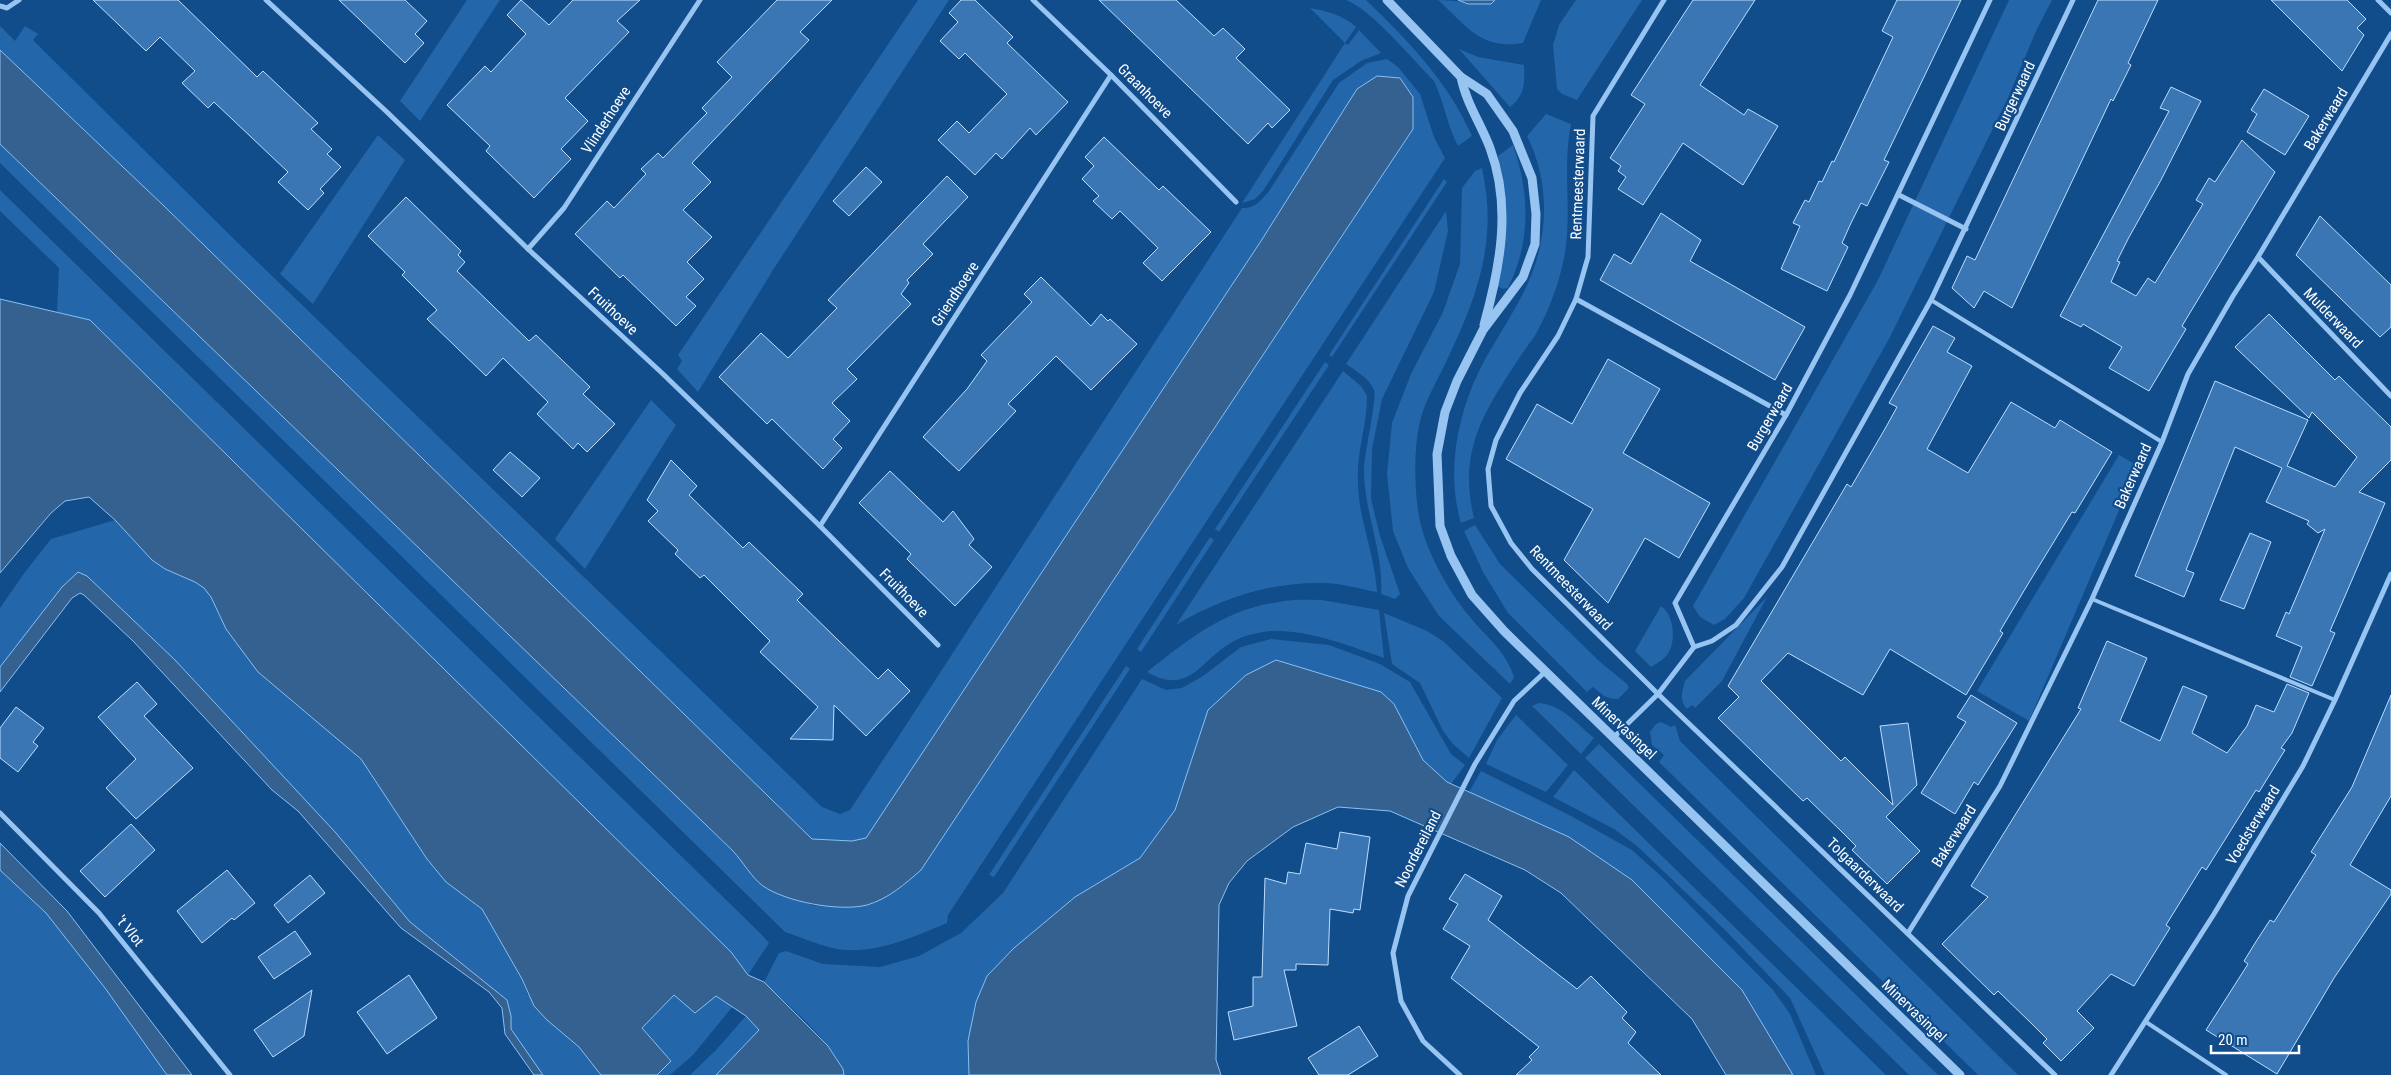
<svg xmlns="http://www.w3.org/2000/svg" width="2391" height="1075" font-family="'Roboto Condensed',sans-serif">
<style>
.green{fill:#2366aa}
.water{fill:#356190;stroke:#89c0f5}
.building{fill:#3a76b4;stroke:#beddfd}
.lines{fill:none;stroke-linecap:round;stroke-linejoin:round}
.service{stroke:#98c4f1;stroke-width:4}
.minor{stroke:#98c4f1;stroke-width:5}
.tertiary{stroke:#98c4f1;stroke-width:9}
.labels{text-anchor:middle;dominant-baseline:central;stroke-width:4.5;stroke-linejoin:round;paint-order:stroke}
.street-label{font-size:15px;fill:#fff;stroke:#114c8b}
</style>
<rect width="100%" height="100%" fill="#114c8b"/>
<!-- green -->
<g class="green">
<path d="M 467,0 L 500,0 L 420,121 L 400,101 Z"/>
<path d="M 918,0 L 949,0 L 773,270 L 698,392 L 677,369 L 682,361 L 678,355 Z"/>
<path d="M 1346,0 L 1366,0 C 1409,42 1447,80 1472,136 L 1458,146 C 1447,125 1444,102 1434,81 C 1413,60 1371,9 1346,0 Z"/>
<path d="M 1438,0 C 1457,0 1473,4 1491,4 L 1495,0 L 1541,0 L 1523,43 C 1480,50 1467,26 1438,0 Z"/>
<path d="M 1576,0 L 1642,0 L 1577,100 L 1562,94 L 1557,89 L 1553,45 L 1559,25 Z"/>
<path d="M 2009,0 L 2052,0 L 2036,31 L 2008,98 L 1890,337 L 1744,598 L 1725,619 L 1714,625 L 1700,617 L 1693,606 L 1878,280 Z"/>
<path d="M 1310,8 C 1327,11 1343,15 1356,27 L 1345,43 L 1348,45 L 1359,30 L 1381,53 L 1361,61 L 1333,80 L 1263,191 L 1255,199 L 1242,203 L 1345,43 Z"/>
<path d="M 0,26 L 15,41 L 25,26 L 38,34 L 33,40 L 238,243 L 822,807 L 840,814 L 850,810 L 906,725 L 1242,208 C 1255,209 1261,200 1269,191 L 1339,83 L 1367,63 L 1387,59 L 1398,67 L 1420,94 L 1434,137 L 1445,158 L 948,915 L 947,923 C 913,937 871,957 832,948 C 816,944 800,937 785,932 L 0,163 L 0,144 L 733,851 L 763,886 L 785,896 L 815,906 L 921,870 L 1413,129 L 1413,97 L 1400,78 L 1357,89 L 1261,241 L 866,839 L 852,841 L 812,839 L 164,206 L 0,50 Z"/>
<path d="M 1459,49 L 1478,57 L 1524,65 C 1525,82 1525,96 1510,107 Z"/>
<path d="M 1546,114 L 1571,124 C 1561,175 1575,220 1561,271 C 1556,291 1547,314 1537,332 C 1532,341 1524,350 1518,360 C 1483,413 1458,452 1474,518 L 1461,523 C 1446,472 1457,416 1480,369 C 1495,340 1515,312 1528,283 C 1549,236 1550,182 1527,136 Z"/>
<path d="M 378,135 L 405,160 L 313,304 L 280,274 Z"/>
<path d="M 1513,145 C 1530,193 1531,242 1508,288 L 1503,289 L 1497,286 C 1507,241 1509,201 1498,156 Z"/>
<path d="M 1482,168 C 1498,240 1478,295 1447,360 C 1439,377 1429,394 1423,411 C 1413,439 1414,488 1419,516 C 1425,550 1448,591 1470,617 C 1486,637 1506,651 1514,677 L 1510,684 L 1439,616 L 1408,568 L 1393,531 L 1387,474 L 1392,423 L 1411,374 L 1443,312 L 1460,264 L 1462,188 L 1475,171 Z"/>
<path d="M 1444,179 L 1447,182 L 1332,357 L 1329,355 Z"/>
<path d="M 0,190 L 761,934 L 769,943 L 748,975 L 731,952 L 90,320 L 57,312 L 59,268 L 0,211 Z"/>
<path d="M 1446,211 L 1448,231 L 1434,292 L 1382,399 L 1372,449 L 1371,499 L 1380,536 L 1400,594 L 1395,599 L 1381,594 C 1384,552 1364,513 1364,470 C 1364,454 1377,400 1374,390 C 1369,378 1356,371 1346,364 Z"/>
<path d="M 1325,362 L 1329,365 L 1219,532 L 1215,529 Z"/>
<path d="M 1343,371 L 1361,386 L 1367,396 C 1367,426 1356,454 1358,484 C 1359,521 1375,555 1377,592 C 1359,589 1341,583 1323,583 C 1270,582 1222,598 1176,625 Z"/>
<path d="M 651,400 L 676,425 L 585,569 L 555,539 Z"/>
<path d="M 2119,455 L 2138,466 L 2029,721 L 1977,691 Z"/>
<path d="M 115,520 L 152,560 L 165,569 L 195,582 L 204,588 L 211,597 L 226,629 L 258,672 L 361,759 L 427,859 L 446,882 L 482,909 L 522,980 L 527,993 L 547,1020 L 579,1047 L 601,1075 L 543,1075 L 511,1029 L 511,1016 L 507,1000 L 410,922 L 336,833 L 175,660 L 87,576 L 62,587 L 0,667 L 0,608 L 25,572 L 51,539 Z"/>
<path d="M 1475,525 L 1500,564 L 1599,661 L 1627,684 L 1629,688 L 1618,699 L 1613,699 L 1604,696 L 1593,687 L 1587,692 L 1508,613 L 1483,572 L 1464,531 Z"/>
<path d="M 1210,537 L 1214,540 L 1141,652 L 1137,649 Z"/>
<path d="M 1767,597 L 1722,681 L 1695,708 L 1692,705 L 1687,709 C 1679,700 1682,692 1685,681 Z"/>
<path d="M 1322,600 L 1379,610 L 1384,658 C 1350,646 1310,630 1273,631 C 1258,632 1241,636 1229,644 C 1199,662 1189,696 1147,672 C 1189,639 1225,609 1279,602 C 1293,599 1308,600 1322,600 Z"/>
<path d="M 1661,606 C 1674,614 1677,643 1667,655 C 1663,660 1656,664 1651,667 L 1635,651 Z"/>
<path d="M 1384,613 L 1427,631 L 1443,641 L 1502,698 L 1469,758 L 1453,744 L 1443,731 L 1420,683 L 1392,664 Z"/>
<path d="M 1271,639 L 1329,645 L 1380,664 L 1410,682 L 1451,754 L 1465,765 L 1451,784 L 1447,782 L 1423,760 L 1394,704 L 1208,710 L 1175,810 L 1140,858 L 1075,897 L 1014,948 L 987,976 L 976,1002 L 968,1041 L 969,1075 L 844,1075 C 839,1047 785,1003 764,982 L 779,953 L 786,951 L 823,964 L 880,967 L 919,956 L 961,933 L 1003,893 L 1142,679 L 1166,690 L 1182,688 L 1203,676 L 1241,647 Z"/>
<path d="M 1126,666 L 1130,669 L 994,877 L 989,875 Z"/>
<path d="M 1539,703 C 1562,705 1577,724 1594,738 L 1581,754 L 1532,706 Z"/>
<path d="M 1516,715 L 1568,765 L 1546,792 L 1486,764 L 1497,740 Z"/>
<path d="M 1661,722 L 1671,727 L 1675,725 L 1680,741 L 2018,1075 L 1978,1075 L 1659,762 L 1664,755 L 1652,745 L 1650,732 L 1656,724 Z"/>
<path d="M 1599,744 L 1938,1075 L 1909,1075 L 1585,758 Z"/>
<path d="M 1574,770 L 1886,1075 L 1825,1075 L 1790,998 L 1727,932 L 1637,846 L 1614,829 L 1553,797 Z"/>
<path d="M 1481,771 L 1571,816 L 1632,850 L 1662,877 L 1773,990 L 1790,1014 L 1816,1075 L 1793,1075 L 1785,1061 L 1469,792 Z"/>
<path d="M 0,870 L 46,913 L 105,988 L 167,1075 L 0,1075 Z"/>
<path d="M 674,994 L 716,996 L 733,1006 L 693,1055 L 670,1075 L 657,1075 L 671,1060 L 641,1028 Z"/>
<path d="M 746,1016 L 759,1030 L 716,1075 L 690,1075 L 716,1050 Z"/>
</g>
<!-- water -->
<g class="water">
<path d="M 1458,0 L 1495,0 L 1491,4 L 1468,4 Z"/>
<path d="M 0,50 L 164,206 L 812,839 L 852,841 L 866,838 L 1261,241 L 1357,89 L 1377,76 L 1400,78 L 1413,97 L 1413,129 L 921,870 C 905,884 888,899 867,905 C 840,912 786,902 763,886 C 752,878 743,862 733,851 L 0,144 Z"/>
<path d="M 0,299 L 90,320 L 731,952 L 748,975 L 764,982 L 828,1046 L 843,1069 L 844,1075 L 716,1075 L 759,1030 L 746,1016 L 716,996 L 695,1013 L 674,995 L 642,1028 L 671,1061 L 657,1075 L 601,1075 L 579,1047 L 547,1020 L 534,1006 L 522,979 L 482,909 L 446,882 L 427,859 L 361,759 L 258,672 L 226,629 L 211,597 L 204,588 L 195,582 L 165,569 L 152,560 L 115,520 L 89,497 L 65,501 L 51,513 L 0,573 Z"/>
<path d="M 78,572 L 87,576 L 175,660 L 336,833 L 410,922 L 507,1000 L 511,1016 L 511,1029 L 543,1075 L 534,1075 L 505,1034 L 502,1008 L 489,992 L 401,928 L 298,811 L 272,790 L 133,641 L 84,595 L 80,593 L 72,598 L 0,692 L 0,667 L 62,587 Z"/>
<path d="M 1276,660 L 1381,692 L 1394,704 L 1423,760 L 1447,782 L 1569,837 L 1632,880 L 1742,990 L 1793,1075 L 1726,1075 L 1692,1019 L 1561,893 L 1525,870 L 1390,811 L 1338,807 L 1293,827 L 1247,861 L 1229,883 L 1219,905 L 1216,1060 L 1221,1075 L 969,1075 L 968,1041 L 976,1002 L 987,976 L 1014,948 L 1075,897 L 1140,858 L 1175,810 L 1208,710 L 1246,675 Z"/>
<path d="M 0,843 L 67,911 L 192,1075 L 167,1075 L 105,988 L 46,913 L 0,870 Z"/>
</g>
<!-- building -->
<g class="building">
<path d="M 93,0 L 178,0 L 257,77 L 263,71 L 318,123 L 311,129 L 332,149 L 327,154 L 341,167 L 320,189 L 324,193 L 308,210 L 278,182 L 288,172 L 214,102 L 208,108 L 182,83 L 195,71 L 160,37 L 146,51 Z"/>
<path d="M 339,0 L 405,0 L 427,21 L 415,34 L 424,43 L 405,63 Z"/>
<path d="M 521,0 L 549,25 L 573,0 L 640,0 L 617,21 L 629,32 L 565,98 L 588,121 L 561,149 L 571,159 L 534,198 L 486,151 L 490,146 L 447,105 L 485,66 L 491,72 L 526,34 L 507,15 Z"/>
<path d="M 777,0 L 832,0 L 800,32 L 809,40 L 692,163 L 711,182 L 683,210 L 712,237 L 687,262 L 704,279 L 686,297 L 696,306 L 676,326 L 623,275 L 620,278 L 575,234 L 607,201 L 614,208 L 646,174 L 641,169 L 658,153 L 663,158 L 707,113 L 702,108 L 732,77 L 717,62 Z"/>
<path d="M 961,0 L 975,0 L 1013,37 L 1007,43 L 1068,102 L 1036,135 L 1030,128 L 1002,159 L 996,153 L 975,175 L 938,140 L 957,121 L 969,133 L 1007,94 L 965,53 L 959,59 L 940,41 L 958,22 L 949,13 Z"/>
<path d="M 1099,0 L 1176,0 L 1214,36 L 1223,28 L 1245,49 L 1236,58 L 1290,110 L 1272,128 L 1268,123 L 1248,144 Z"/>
<path d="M 1693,0 L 1755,0 L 1700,85 L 1744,115 L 1748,109 L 1778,126 L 1743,185 L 1683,143 L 1643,205 L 1618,189 L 1626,177 L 1618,171 L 1621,166 L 1610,158 L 1645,104 L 1631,95 Z"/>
<path d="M 1897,0 L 1961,0 L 1884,160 L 1889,162 L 1867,206 L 1861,203 L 1851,223 L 1842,243 L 1848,247 L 1827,291 L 1781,269 L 1800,226 L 1793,223 L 1805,200 L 1809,202 L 1819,181 L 1822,182 L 1832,161 L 1834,162 L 1893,37 L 1882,31 Z"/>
<path d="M 2098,0 L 2158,0 L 2128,63 L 2131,65 L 2113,101 L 2111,99 L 2012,308 L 1984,291 L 1974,308 L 1952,288 L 1967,256 L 1975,260 Z"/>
<path d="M 2271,0 L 2347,0 L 2366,19 L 2357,28 L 2364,35 L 2342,71 Z"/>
<path d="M 2171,87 L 2201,101 L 2161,180 L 2128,239 L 2117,261 L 2120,262 L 2111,282 L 2136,296 L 2148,278 L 2155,283 L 2203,204 L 2196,200 L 2209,178 L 2215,182 L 2242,140 L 2275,172 L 2182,326 L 2186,329 L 2149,391 L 2109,368 L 2122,347 L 2083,324 L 2081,327 L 2060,316 L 2169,111 L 2160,108 Z"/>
<path d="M 2264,89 L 2309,116 L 2285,155 L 2247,132 L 2257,114 L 2251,110 Z"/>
<path d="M 1104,137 L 1159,190 L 1163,186 L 1211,232 L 1162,281 L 1143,263 L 1158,248 L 1120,211 L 1112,219 L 1093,201 L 1099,196 L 1082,179 L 1094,166 L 1085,157 Z"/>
<path d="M 866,167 L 882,182 L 849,216 L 833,201 Z"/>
<path d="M 947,176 L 968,197 L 923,244 L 933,254 L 907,280 L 909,283 L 901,294 L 911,304 L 847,369 L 857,379 L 832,403 L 850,421 L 833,439 L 842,448 L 823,469 L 772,419 L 767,424 L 719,377 L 761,333 L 788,358 L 837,308 L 828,300 Z"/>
<path d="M 406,197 L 461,251 L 458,255 L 465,262 L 457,271 L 529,341 L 536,335 L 590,387 L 583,394 L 615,424 L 587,452 L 578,443 L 573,449 L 537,414 L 548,402 L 503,358 L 486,376 L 427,319 L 437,310 L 402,275 L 405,272 L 368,236 Z"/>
<path d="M 1661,213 L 1701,240 L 1690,261 L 1805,327 L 1775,380 L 1600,280 L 1614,254 L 1631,264 Z"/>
<path d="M 2320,216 L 2391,285 L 2391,327 L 2380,337 L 2296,255 Z"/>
<path d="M 1041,277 L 1091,326 L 1101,314 L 1108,321 L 1110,319 L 1137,344 L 1091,390 L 1056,356 L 1008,404 L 1016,411 L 959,471 L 923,437 L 967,389 L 987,361 L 981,355 L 1032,302 L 1024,294 Z"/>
<path d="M 2269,314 L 2335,380 L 2339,376 L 2391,427 L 2391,460 L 2359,492 L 2385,503 L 2330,631 L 2335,633 L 2312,686 L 2290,677 L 2302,647 L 2276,636 L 2286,612 L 2289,614 L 2325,529 L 2318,533 L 2307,524 L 2309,521 L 2266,502 L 2282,468 L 2235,447 L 2186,570 L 2194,573 L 2184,597 L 2135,576 L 2215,381 L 2308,420 L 2287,466 L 2335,487 L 2357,457 L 2312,412 L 2309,418 L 2235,347 Z"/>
<path d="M 1933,326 L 1955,338 L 1947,352 L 1972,366 L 1927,449 L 1968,473 L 2011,402 L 2055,428 L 2060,420 L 2112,452 L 2075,513 L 2072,512 L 2025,589 L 2000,631 L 2003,633 L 1966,695 L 1890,649 L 1863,695 L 1788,653 L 1761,681 L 1841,761 L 1845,757 L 1893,805 L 1880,726 L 1908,723 L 1917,785 L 1886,817 L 1920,851 L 1887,884 L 1852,850 L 1856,846 L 1840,830 L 1807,798 L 1803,801 L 1718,718 L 1739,697 L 1728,686 L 1847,484 L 1851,487 L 1886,427 L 1897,407 L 1889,403 Z"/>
<path d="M 1608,359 L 1660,389 L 1623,453 L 1710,503 L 1679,558 L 1645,538 L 1608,603 L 1564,560 L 1593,509 L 1506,459 L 1537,404 L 1572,424 Z"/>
<path d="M 510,452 L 540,478 L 522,497 L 493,470 Z"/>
<path d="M 671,460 L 697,486 L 689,495 L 743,548 L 749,542 L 803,594 L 797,600 L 838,640 L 878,679 L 888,669 L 910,691 L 866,736 L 834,705 L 833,740 L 790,739 L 818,707 L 760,652 L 770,641 L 704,575 L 700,578 L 675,554 L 678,550 L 648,521 L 658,511 L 647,500 Z"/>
<path d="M 890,471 L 943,522 L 953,511 L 974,539 L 969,545 L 992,567 L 955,606 L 907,559 L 911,554 L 859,503 Z"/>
<path d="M 2250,533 L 2271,542 L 2244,609 L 2220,600 Z"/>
<path d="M 2107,641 L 2147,658 L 2120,721 L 2160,741 L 2183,686 L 2207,696 L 2192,733 L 2227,753 L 2247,726 L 2256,705 L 2274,712 L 2287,684 L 2309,693 L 2292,733 L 2281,748 L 2285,750 L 2259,792 L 2256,790 L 2206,870 L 2202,867 L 2166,925 L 2170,928 L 2134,986 L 2111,974 L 2077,1011 L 2094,1028 L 2061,1061 L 2043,1043 L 2047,1039 L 2031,1023 L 1998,991 L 1994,995 L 1942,944 L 1988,897 L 1971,886 L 2081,709 L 2078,708 Z"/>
<path d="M 137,682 L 157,704 L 144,716 L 193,768 L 136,819 L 106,788 L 136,759 L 98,717 Z"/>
<path d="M 1971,695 L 2017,723 L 1978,785 L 1974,782 L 1955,814 L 1921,793 L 1966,722 L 1957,717 Z"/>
<path d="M 2391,695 L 2391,796 L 2350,865 L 2391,890 L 2391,894 L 2334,978 L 2277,1074 L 2206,1030 L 2248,964 L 2244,961 L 2257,940 L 2270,920 L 2274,922 L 2316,855 L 2311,852 L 2352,787 Z"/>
<path d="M 16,707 L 44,728 L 33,742 L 38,746 L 18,772 L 0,758 L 0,728 Z"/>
<path d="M 131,824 L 155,850 L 105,897 L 80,871 Z"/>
<path d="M 1340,832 L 1370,837 L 1360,910 L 1354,909 L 1353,913 L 1330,909 L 1328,965 L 1296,964 L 1296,970 L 1284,970 L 1297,1026 L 1234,1040 L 1228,1012 L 1253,1006 L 1253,977 L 1262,977 L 1265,878 L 1286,884 L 1288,872 L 1300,874 L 1306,843 L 1337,849 Z"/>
<path d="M 227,870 L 255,903 L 234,920 L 232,918 L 202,943 L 177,911 Z"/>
<path d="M 1465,874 L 1502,896 L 1488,920 L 1577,989 L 1591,976 L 1627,1012 L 1622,1018 L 1636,1032 L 1628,1043 L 1661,1075 L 1516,1075 L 1532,1060 L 1529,1057 L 1539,1047 L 1451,978 L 1470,946 L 1443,929 L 1458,904 L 1449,899 Z"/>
<path d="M 310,875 L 325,893 L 288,923 L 274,905 Z"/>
<path d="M 295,931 L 311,954 L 274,979 L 258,957 Z"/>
<path d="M 409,975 L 437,1018 L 387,1054 L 357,1012 Z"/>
<path d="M 312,990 L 304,1036 L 273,1057 L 254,1030 Z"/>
<path d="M 1359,1026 L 1378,1056 L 1348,1075 L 1319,1075 L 1308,1058 Z"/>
</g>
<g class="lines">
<!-- service -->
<g class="service">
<path d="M 1931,300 L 2162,442"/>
<path d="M 2092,599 L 2335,700"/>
<path d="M 2146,1022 L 2226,1075"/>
</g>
<!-- minor -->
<g class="minor">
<path d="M 266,0 L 388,113 L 528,249 L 663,374 L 820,526 L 938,645"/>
<path d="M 1033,0 L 1111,75 L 1236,202"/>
<path d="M 1664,0 L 1593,116 L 1588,257 L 1576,299 L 1558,336 L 1520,393 L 1496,440 L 1488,469 L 1491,506 L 1511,543 L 1532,569 L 1658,694 L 2055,1075"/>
<path d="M 2378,0 L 2391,13"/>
<path d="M 0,6 L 7,8 L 19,0"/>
<path d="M 1899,195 L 1966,229"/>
<path d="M 528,249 L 564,208 L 700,0"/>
<path d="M 2258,257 L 2391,396"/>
<path d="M 1576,299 L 1786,415"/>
<path d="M 820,526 L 1111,75"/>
<path d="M 1694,647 L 1675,603 L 1786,415 L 1850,295 L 1990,0"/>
<path d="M 1614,737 L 1658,694 L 1694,647 L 1712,641 L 1736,625 L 1782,567 L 1931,300 L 2073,0"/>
<path d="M 0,813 L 99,913 L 230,1075"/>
<path d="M 1908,933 L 2000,786 L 2092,599 L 2162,442 L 2188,374 L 2233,296 L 2258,257 L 2391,34"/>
<path d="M 1460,1075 L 1423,1041 L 1401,1001 L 1393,953 L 1408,896 L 1475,764 L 1514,701 L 1546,671"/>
<path d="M 2111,1075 L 2214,914 L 2303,766 L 2335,700 L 2391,574"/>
</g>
<!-- tertiary -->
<g class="tertiary">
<path d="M 1387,0 L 1461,77 L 1487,94 L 1513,131 L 1532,178 L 1536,214 L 1535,244 L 1523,277 L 1483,330 L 1457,381 L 1445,412 L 1437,454 L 1440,526 L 1451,556 L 1472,595 L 1504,631 L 1960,1075"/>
<path d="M 1461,77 C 1466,103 1481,124 1490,148 C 1512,207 1500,267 1484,325"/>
</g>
</g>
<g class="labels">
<!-- street labels -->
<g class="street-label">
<text transform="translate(1145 91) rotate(45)">Graanhoeve</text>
<text transform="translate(2015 96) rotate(-65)">Burgerwaard</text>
<text transform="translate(2326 119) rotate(-59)">Bakerwaard</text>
<text transform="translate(606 120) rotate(-57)">Vlinderhoeve</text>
<text transform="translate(1578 184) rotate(-88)">Rentmeesterwaard</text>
<text transform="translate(955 294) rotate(-57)">Griendhoeve</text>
<text transform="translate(613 311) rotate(43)">Fruithoeve</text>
<text transform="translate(2333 318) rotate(46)">Mulderwaard</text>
<text transform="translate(1770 417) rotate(-60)">Burgerwaard</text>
<text transform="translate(2133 476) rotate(-66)">Bakerwaard</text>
<text transform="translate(1571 588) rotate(46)">Rentmeesterwaard</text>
<text transform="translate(904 593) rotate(45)">Fruithoeve</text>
<text transform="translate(1624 728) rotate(44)">Minervasingel</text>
<text transform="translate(2253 825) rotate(-59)">Voedsterwaard</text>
<text transform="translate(1954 836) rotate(-58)">Bakerwaard</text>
<text transform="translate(1418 849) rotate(-63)">Noordereiland</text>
<text transform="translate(1865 875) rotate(44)">Tolgaarderwaard</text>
<text transform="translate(130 931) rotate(51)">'t Vlot</text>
<text transform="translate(1914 1011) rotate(44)">Minervasingel</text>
</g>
</g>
<!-- scale -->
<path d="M2211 1045v8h88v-8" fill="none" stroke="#ffffff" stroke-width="2.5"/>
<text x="2218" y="1045" font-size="15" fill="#ffffff" stroke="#114c8b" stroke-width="4" paint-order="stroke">20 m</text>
</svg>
